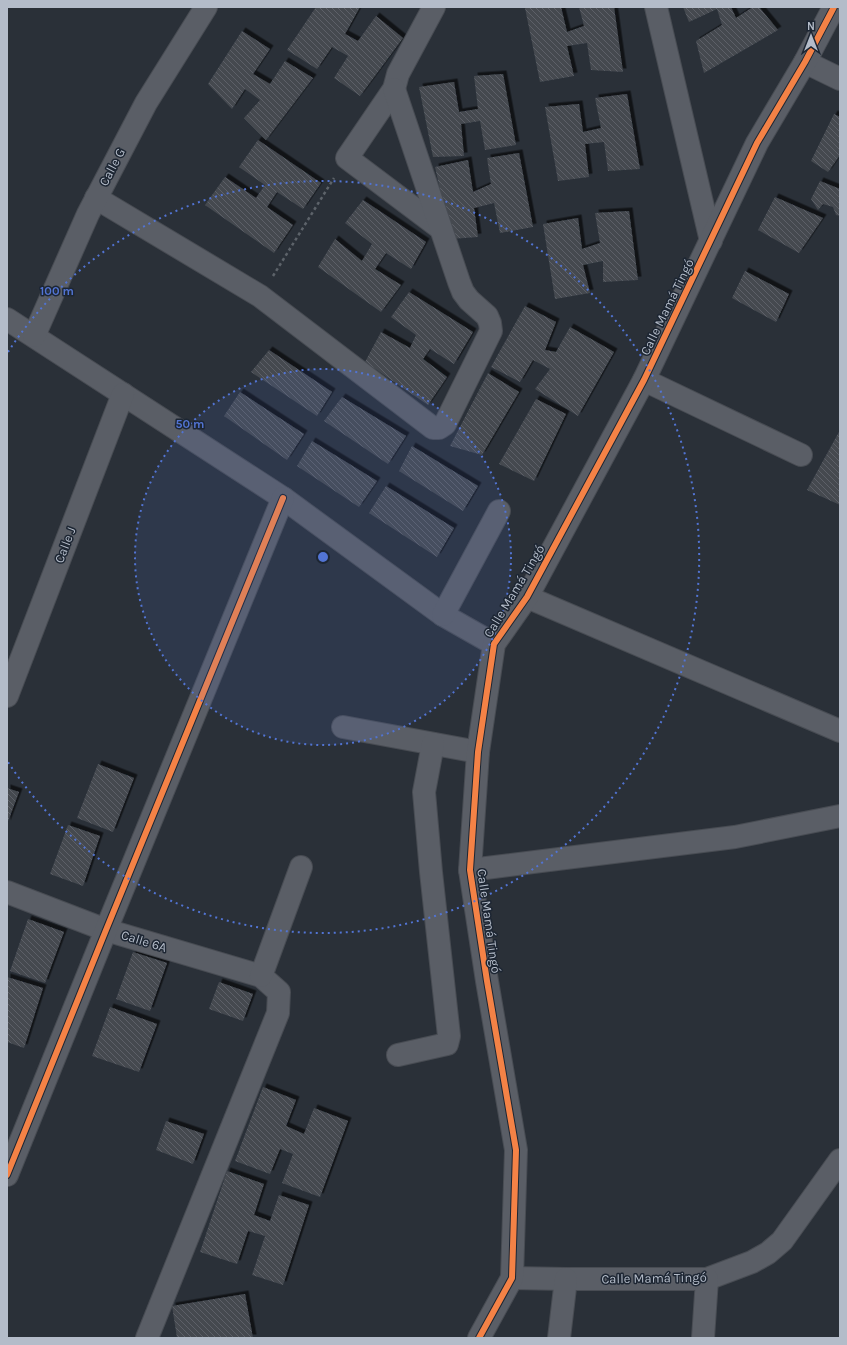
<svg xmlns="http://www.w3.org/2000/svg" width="847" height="1345" font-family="Karla,sans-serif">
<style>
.building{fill:url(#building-back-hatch);filter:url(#shadow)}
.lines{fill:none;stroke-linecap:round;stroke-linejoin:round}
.minor-casing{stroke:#484c53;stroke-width:24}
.path{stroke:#5d636a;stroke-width:2.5;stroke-dasharray:3 3;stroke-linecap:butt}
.minor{stroke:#5a5e66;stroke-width:22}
.cycleway-casing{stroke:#1d2633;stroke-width:8}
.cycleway{stroke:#f48246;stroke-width:6}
.ring{fill:none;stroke:#5274d3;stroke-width:2;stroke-dasharray:2 4}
.labels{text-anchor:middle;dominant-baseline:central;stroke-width:3;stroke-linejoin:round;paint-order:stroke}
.street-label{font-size:13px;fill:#b4bcc9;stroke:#1d2633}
.centre{fill:#5274d3;stroke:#1d2633;stroke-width:2}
.ring-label{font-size:12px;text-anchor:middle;font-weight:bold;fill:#5274d3;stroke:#1d2633;stroke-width:3;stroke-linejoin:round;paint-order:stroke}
</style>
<defs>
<pattern id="building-back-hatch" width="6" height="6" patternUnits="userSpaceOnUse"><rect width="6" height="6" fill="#444950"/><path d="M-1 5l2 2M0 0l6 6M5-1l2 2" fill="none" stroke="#5d6168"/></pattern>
<filter id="shadow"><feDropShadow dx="3.5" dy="-3.5" stdDeviation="0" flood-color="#0009"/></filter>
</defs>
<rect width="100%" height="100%" fill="#2a3038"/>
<!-- building -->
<g class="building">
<path d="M 316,7 L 360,7 L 345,34 L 358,41 L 376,16 L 403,38 L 360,96 L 334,78 L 348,56 L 332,47 L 317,69 L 287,50 Z"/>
<path d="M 533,7 L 561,7 L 567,32 L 584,26 L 579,7 L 614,7 L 623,72 L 591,70 L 587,43 L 567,46 L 574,76 L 540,82 L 525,8 Z"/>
<path d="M 683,7 L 731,7 L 736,18 L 753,7 L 759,7 L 778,30 L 704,73 L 696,41 L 722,25 L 717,9 L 689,22 Z"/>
<path d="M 242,31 L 270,49 L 253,74 L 270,84 L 285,61 L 313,78 L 266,140 L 244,118 L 260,100 L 245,89 L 232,109 L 208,84 Z"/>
<path d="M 503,74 L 516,145 L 485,150 L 480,121 L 461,124 L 464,156 L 433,157 L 419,87 L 454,82 L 459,112 L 478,109 L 474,76 Z"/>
<path d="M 627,94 L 640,169 L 608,171 L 604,142 L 585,144 L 589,177 L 558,181 L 545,107 L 579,104 L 583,132 L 601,128 L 595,98 Z"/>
<path d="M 834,114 L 840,117 L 840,155 L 828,172 L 811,161 Z"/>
<path d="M 258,140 L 321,183 L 303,209 L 277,192 L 267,207 L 293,225 L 274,253 L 205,205 L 225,177 L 256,198 L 265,185 L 239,167 Z"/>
<path d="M 519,153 L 533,227 L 500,233 L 494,203 L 474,208 L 478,237 L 451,239 L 435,167 L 468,160 L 473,192 L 491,184 L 487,158 Z"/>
<path d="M 820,181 L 840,189 L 840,216 L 836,215 L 833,207 L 823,204 L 818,210 L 811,199 Z"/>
<path d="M 775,197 L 823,218 L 799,253 L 758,230 Z"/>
<path d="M 363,200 L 426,242 L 411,269 L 386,253 L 375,269 L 401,285 L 381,312 L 318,267 L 335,239 L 362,261 L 372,244 L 345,223 Z"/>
<path d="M 629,211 L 638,280 L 603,282 L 603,261 L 583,265 L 590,293 L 555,299 L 543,224 L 578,218 L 582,249 L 600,243 L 595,213 Z"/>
<path d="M 745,271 L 789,294 L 776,322 L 732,298 Z"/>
<path d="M 409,292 L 473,332 L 454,364 L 430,349 L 423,359 L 447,377 L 428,405 L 365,362 L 381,332 L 410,348 L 416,335 L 391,317 Z"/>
<path d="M 525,306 L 556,322 L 545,350 L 556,352 L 570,327 L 614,352 L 578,416 L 535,389 L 550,369 L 533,360 L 520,382 L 491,367 Z"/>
<path d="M 269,350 L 332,392 L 317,416 L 251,372 Z"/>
<path d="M 488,373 L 519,392 L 482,455 L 450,446 Z"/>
<path d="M 240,392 L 304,434 L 287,460 L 224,416 Z"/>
<path d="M 342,397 L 406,436 L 388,464 L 324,421 Z"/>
<path d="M 536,399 L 566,414 L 534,481 L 499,464 Z"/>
<path d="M 840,430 L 840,505 L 807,490 Z"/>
<path d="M 312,441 L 377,481 L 359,507 L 297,466 Z"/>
<path d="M 412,446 L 478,486 L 463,511 L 399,471 Z"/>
<path d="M 386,486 L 454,528 L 437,557 L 369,513 Z"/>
<path d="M 98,764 L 134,778 L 113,832 L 77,818 Z"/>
<path d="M 7,788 L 19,792 L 7,824 Z"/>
<path d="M 68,825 L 100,836 L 83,886 L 50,874 Z"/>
<path d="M 28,919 L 64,932 L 45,983 L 10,971 Z"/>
<path d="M 133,952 L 167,963 L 150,1011 L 116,999 Z"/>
<path d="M 7,977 L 43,988 L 24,1048 L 7,1042 Z"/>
<path d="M 219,982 L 253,994 L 243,1021 L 209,1009 Z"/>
<path d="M 110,1007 L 157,1024 L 139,1072 L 92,1056 Z"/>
<path d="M 263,1087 L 296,1100 L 286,1126 L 304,1134 L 314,1108 L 348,1121 L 320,1197 L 282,1183 L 293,1154 L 280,1149 L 270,1174 L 235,1161 Z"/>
<path d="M 166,1121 L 204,1134 L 193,1164 L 156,1150 Z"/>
<path d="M 227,1171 L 264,1184 L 254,1215 L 270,1221 L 279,1195 L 309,1205 L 283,1285 L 252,1275 L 265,1236 L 248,1231 L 237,1264 L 200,1252 Z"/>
<path d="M 245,1294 L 253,1338 L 177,1338 L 172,1306 Z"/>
</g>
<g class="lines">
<!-- minor casing -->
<g class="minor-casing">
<g id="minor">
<path d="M 434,7 L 398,74 L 394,89 L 347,158 L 440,228"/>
<path d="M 656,7 L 711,241"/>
<path d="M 805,62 L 840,79"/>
<path d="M 96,198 L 260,296 L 433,428 L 439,428 L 445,424 L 491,331 L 490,323 L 487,316 L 469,300 L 463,292 L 459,282 L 394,89"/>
<path d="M 7,319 L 283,498 L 443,615 L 494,644"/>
<path d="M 34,336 L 88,214 L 146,103 L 206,7"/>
<path d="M 644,380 L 801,455"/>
<path d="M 527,597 L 840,731"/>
<path d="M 443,615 L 499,511"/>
<path d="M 7,696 L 123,394"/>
<path d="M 343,727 L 478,752"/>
<path d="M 470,870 L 735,837 L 840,816"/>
<path d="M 7,892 L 106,930 L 261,976 L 279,992 L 278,1013 L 147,1338"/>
<path d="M 261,976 L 301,867"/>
<path d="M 398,1055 L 447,1044 L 449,1036 L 431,872 L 424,792 L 433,744"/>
<path d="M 7,1175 L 106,930 L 283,498"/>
<path d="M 512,1278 L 566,1279 L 707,1279 L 752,1262 L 768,1253 L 782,1241 L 840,1160"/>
<path d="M 479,1338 L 512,1278 L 516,1150 L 487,981 L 470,870 L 478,752 L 494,644 L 527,597 L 644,380 L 757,143 L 805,62 L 834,7"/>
<path d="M 559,1338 L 566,1279"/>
<path d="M 703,1338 L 707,1279"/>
</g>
</g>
<!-- path -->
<path class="path" d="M 273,276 L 334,178"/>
<!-- minor -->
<use href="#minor" class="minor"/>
<!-- cycleway casing -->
<g class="cycleway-casing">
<g id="cycleway">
<path d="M 7,1175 L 106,930 L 283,498"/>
<path d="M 479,1338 L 512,1278 L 516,1150 L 487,981 L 470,870 L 478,752 L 494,644 L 527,597 L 644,380 L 757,143 L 805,62 L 834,7"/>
</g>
</g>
<!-- cycleway -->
<use href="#cycleway" class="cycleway"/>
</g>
<!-- distance rings -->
<circle cx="323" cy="557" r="188" fill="#5274d3" fill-opacity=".12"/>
<g class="ring">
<circle cx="323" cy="557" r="188"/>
<path d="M8 352A376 376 0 1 1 8 762"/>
</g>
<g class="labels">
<!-- street labels -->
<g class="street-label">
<text transform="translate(112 167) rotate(-62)">Calle G</text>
<text transform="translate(667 307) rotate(-64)">Calle Mamá Tingó</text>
<text transform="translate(65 545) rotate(-69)">Calle J</text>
<text transform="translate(514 591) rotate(-59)">Calle Mamá Tingó</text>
<text transform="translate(489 921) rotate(82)">Calle Mamá Tingó</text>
<text transform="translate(144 941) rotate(17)">Calle 6A</text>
<text transform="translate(654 1278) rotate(-1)">Calle Mamá Tingó</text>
</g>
</g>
<circle cx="323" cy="557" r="6" class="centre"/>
<g class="ring-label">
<text x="57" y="295">100 m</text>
<text x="190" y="428">50 m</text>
</g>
<!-- border -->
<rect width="847" height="1345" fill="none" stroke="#b4bcc9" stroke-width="16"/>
<!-- north arrow -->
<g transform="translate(811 36)" stroke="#1d2633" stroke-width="3" paint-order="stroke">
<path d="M0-3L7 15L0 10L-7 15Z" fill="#b4bcc9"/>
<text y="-6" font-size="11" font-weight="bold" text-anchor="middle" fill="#b4bcc9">N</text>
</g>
</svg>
